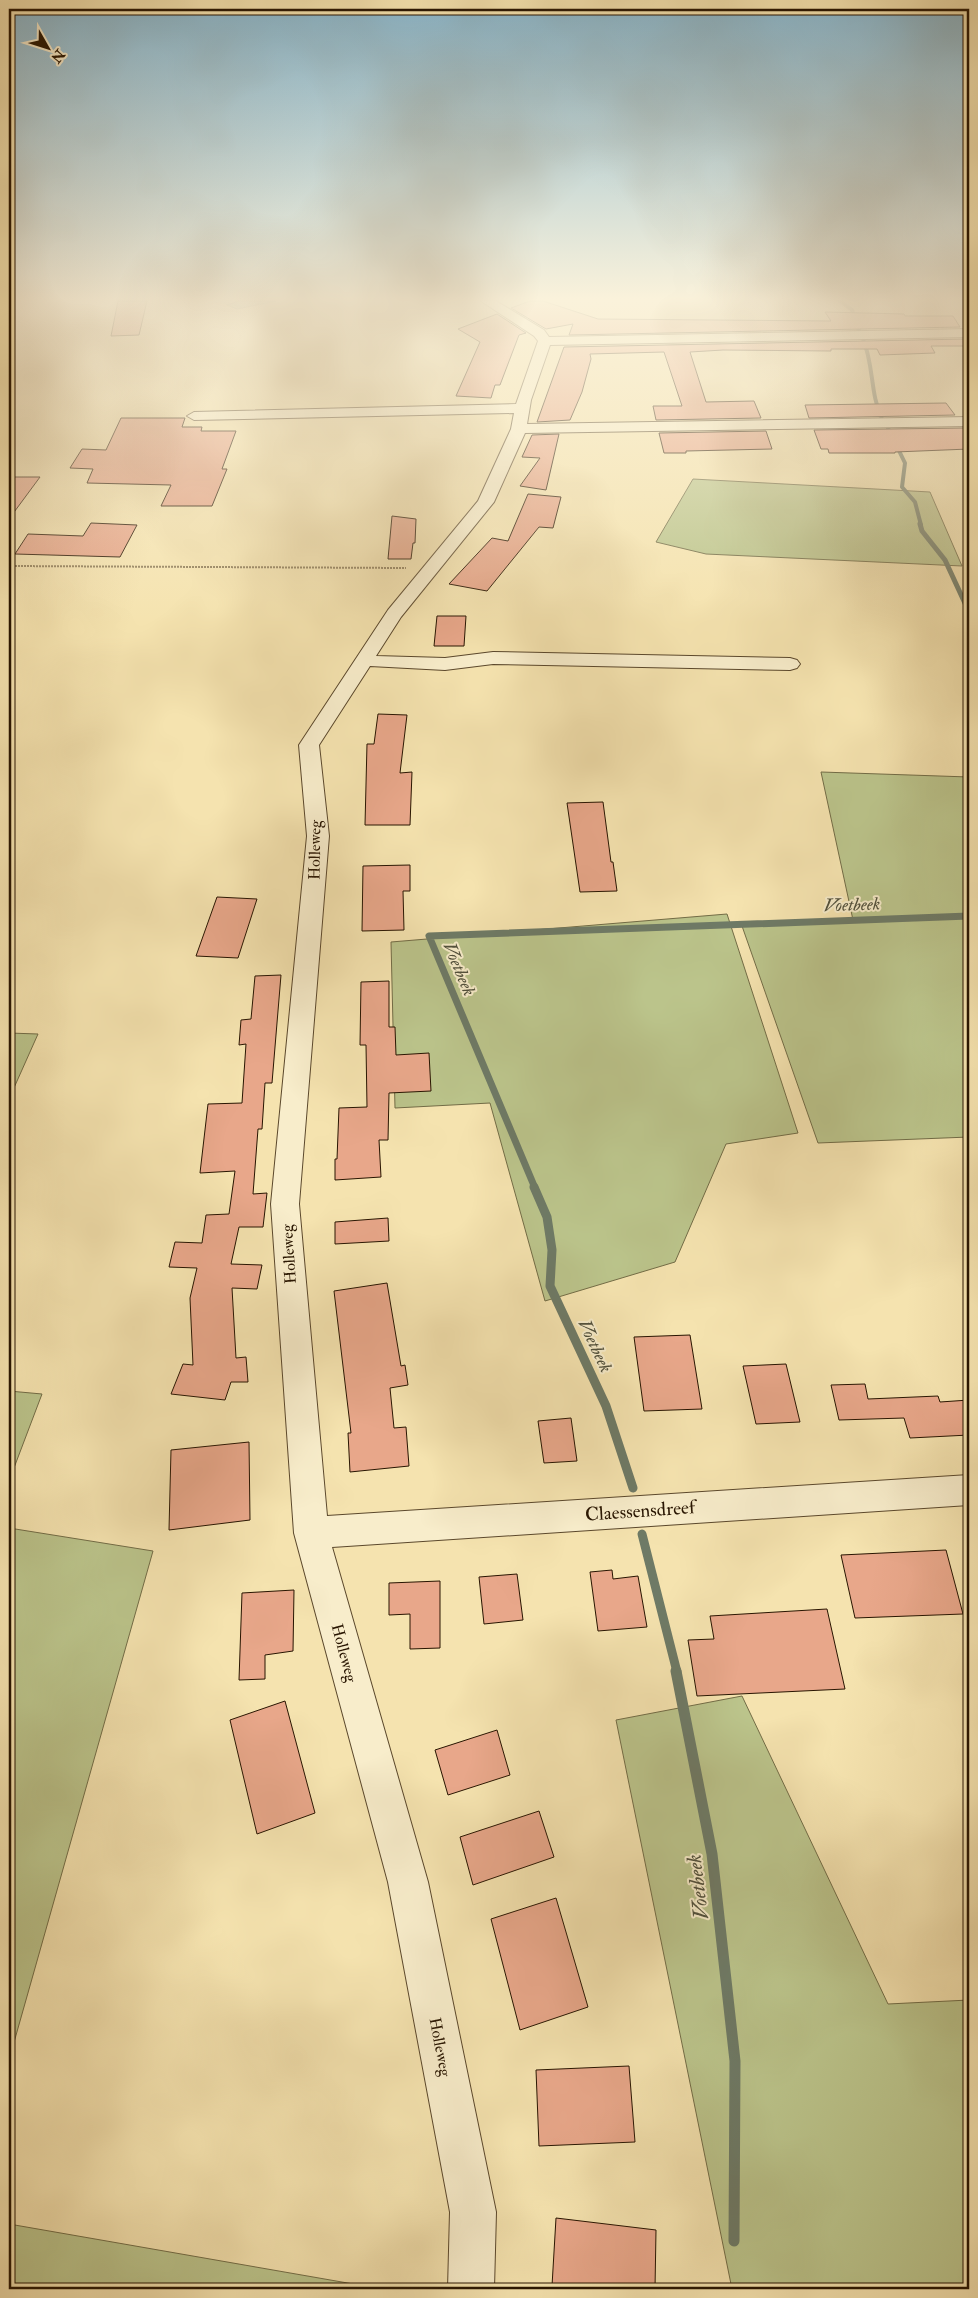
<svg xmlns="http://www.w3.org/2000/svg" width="978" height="2298" font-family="'IM FELL Double Pica',serif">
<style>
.green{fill:#bbc48b;stroke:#726c46}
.water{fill:#9cbeaa;stroke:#6e7a66}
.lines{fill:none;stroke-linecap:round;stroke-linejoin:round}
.stream-far4{stroke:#6e7a66;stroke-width:4}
.stream-far3{stroke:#6e7a66;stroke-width:5}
.stream-far2{stroke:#6e7a66;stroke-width:7}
.stream-far1{stroke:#6e7a66;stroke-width:9}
.stream{stroke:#6e7a66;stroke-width:11}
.building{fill:#e8a78a;stroke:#281501}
.minor-casing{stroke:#5b482c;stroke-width:2}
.path{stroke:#281501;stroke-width:2;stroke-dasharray:0.5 1;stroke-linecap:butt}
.minor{fill:#f8edcb;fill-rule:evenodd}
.labels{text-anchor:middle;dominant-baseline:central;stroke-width:4;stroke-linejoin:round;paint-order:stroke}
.street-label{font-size:16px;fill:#281501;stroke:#f8edcb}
.water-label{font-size:18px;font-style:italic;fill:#51503c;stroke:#f8edcb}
.near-street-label{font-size:19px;fill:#281501;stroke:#f8edcb}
.near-water-label{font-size:21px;font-style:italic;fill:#51503c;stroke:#f8edcb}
</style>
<rect width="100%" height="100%" fill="#f5e3af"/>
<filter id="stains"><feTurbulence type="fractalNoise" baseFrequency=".004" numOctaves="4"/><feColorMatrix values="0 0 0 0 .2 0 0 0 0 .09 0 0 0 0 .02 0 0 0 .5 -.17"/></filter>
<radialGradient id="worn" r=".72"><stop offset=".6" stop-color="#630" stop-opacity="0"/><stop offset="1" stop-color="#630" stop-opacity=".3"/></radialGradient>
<!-- green -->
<g class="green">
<path d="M 693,479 L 930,492 L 962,566 L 706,554 L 656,542 Z"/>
<path d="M 821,772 L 969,777 L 969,1137 L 818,1143 L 742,926 L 853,920 Z"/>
<path d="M 727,914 L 798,1133 L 726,1144 L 675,1262 L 545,1301 L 490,1103 L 395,1108 L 391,942 Z"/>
<path d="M 9,1033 L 38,1034 L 9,1099 Z"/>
<path d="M 9,1391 L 42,1394 L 9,1481 Z"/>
<path d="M 9,1528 L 153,1551 L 9,2060 Z"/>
<path d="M 742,1696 L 888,2004 L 969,2000 L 969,2289 L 732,2289 L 616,1720 Z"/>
<path d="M 9,2224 L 382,2289 L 9,2289 Z"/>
</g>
<!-- water -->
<path class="water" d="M 239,301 L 276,301 L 237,309 L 227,305 Z"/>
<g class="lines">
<!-- stream-far4 -->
<g class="stream-far4">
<path d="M 840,301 L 852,310 L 859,331"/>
<path d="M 863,339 C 874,365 870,394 882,419"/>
<path d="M 888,428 L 905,463 L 902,487 L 915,502 L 921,525"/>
</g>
<!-- stream-far3 -->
<path class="stream-far3" d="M 920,524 L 922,531 L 945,560 L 969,612"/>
<!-- stream-far2 -->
<path class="stream-far2" d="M 535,1188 L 429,936 L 969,916"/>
<!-- stream-far1 -->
<g class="stream-far1">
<path d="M 534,1187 L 547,1217 L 552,1250 L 550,1286 L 606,1406 L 633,1488"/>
<path d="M 642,1534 L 677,1672"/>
</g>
<!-- stream -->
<path class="stream" d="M 676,1671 L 712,1854 L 735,2061 L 734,2241"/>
</g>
<!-- building -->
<g class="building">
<path d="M 118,301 L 147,301 L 139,335 L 111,336 Z"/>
<path d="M 530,301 L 543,301 L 598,319 L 831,321 L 825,312 L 904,314 L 905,316 L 953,316 L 960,327 L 569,335 L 573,324 L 546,329 L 511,308 Z"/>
<path d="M 497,314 L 526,333 L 519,335 L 500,385 L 495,385 L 491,398 L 456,396 L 480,342 L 458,329 Z"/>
<path d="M 967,339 L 969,346 L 931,346 L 935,353 L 880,355 L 877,349 L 831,349 L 831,351 L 723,350 L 690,352 L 706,402 L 754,401 L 761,418 L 656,420 L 653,406 L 682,406 L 664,352 L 590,354 L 591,359 L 582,392 L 570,420 L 537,422 L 564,347 Z"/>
<path d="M 946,403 L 955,415 L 809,418 L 805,405 Z"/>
<path d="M 121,418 L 185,418 L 182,427 L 202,427 L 201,431 L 236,431 L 222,469 L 227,469 L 212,506 L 161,506 L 171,485 L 87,483 L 93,469 L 70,468 L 82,449 L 106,450 Z"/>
<path d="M 964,428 L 969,436 L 969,449 L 895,452 L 895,453 L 829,453 L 828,449 L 821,449 L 814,430 Z"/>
<path d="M 766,431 L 772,449 L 686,451 L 686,453 L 664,453 L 659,433 Z"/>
<path d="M 559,434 L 546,490 L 520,486 L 540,458 L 522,457 L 532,435 Z"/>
<path d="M 9,477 L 40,477 L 9,519 Z"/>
<path d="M 528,494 L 561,497 L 553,528 L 539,527 L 487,591 L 449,584 L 492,538 L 508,541 Z"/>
<path d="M 392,516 L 416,519 L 415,543 L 413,543 L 411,559 L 388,559 Z"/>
<path d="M 91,523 L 137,525 L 120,557 L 15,554 L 28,534 L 83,536 Z"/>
<path d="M 437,616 L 466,616 L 464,646 L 434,646 Z"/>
<path d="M 378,714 L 407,715 L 400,773 L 412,772 L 410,825 L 365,825 L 367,744 L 374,744 Z"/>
<path d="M 603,802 L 611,862 L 613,862 L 617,891 L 580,892 L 567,803 Z"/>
<path d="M 410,865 L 410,891 L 403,891 L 404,930 L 362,931 L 363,866 Z"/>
<path d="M 217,897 L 257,899 L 238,958 L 196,956 Z"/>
<path d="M 281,975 L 272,1083 L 265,1083 L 262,1129 L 258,1129 L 253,1194 L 267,1193 L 263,1227 L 239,1227 L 231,1264 L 262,1265 L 257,1289 L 232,1288 L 236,1358 L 246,1357 L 248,1382 L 231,1382 L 225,1400 L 171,1394 L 183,1364 L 193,1365 L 190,1298 L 197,1268 L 169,1267 L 175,1242 L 202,1243 L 206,1215 L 229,1214 L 235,1171 L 200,1173 L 208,1104 L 242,1103 L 246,1044 L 239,1045 L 241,1020 L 251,1019 L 255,976 Z"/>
<path d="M 389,981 L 389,1027 L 395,1027 L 396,1055 L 429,1053 L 431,1091 L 389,1093 L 388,1140 L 379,1140 L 381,1177 L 335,1180 L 335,1159 L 337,1159 L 339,1108 L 367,1107 L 366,1045 L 360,1045 L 361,982 Z"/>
<path d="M 388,1218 L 389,1241 L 335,1244 L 335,1222 Z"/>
<path d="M 387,1283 L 401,1366 L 405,1365 L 408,1385 L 390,1388 L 394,1428 L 406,1427 L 409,1466 L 350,1472 L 348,1433 L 351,1433 L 334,1291 Z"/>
<path d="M 690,1335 L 702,1409 L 644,1411 L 634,1337 Z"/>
<path d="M 786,1364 L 800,1422 L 756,1424 L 743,1366 Z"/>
<path d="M 865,1384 L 868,1399 L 938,1396 L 940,1402 L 969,1400 L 969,1435 L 910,1438 L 904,1418 L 839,1420 L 831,1385 Z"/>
<path d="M 571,1418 L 577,1461 L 544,1463 L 538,1421 Z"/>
<path d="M 249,1442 L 250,1520 L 169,1530 L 171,1450 Z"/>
<path d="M 946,1550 L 963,1614 L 855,1618 L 841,1555 Z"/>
<path d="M 612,1570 L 613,1579 L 638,1576 L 647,1627 L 598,1631 L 590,1572 Z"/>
<path d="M 517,1574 L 523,1620 L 484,1624 L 479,1577 Z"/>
<path d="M 440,1581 L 440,1648 L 410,1649 L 410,1614 L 389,1615 L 389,1583 Z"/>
<path d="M 294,1590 L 293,1651 L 265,1655 L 265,1679 L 239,1680 L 242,1593 Z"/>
<path d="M 827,1609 L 845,1689 L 697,1696 L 688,1640 L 714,1639 L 710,1616 Z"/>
<path d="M 285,1701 L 315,1813 L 257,1834 L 230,1720 Z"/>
<path d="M 497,1730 L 510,1775 L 448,1795 L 435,1750 Z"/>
<path d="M 539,1811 L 554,1857 L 473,1885 L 460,1837 Z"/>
<path d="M 556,1898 L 588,2007 L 520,2030 L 491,1919 Z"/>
<path d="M 629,2066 L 635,2142 L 539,2146 L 536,2070 Z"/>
<path d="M 556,2218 L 656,2230 L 655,2289 L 579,2289 L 552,2286 Z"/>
</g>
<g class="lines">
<!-- minor casing -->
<g class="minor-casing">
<path id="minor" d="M 481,301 L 496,301 L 544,330 L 549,337 L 969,329 L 969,337 L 550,345 L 531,400 L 527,424 L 969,417 L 969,426 L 525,433 L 494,502 L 401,617 L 376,656 L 445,658 L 493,652 L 790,658 L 797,660 L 800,664 L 797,668 L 790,670 L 493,664 L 445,670 L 370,666 L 319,745 L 329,836 L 299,1204 L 327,1516 L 969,1475 L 969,1505 L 332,1547 L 428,1882 L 496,2212 L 494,2289 L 448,2289 L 450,2212 L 388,1882 L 294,1533 L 271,1204 L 307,836 L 299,745 L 388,610 L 478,501 L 511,429 L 514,413 L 194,420 L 187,416 L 194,412 L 516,404 L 538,341 L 534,336 Z"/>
</g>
<!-- path -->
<path class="path" d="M 9,566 L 406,568"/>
<!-- minor -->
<use href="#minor" class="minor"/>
</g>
<!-- sky -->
<linearGradient id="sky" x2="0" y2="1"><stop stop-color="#89b8cf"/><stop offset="0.48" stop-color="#faf2db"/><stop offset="1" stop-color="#faf2db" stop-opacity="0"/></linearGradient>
<rect width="978" height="623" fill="url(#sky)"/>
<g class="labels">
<!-- street labels -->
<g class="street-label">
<text transform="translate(315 850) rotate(-89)">Holleweg</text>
<text transform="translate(289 1254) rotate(-94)">Holleweg</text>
<text transform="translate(344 1653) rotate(75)">Holleweg</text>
<text transform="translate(440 2047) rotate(79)">Holleweg</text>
</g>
<!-- water labels -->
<g class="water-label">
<text transform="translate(852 905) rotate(-2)">Voetbeek</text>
<text transform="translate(459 969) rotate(67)">Voetbeek</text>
<text transform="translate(595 1346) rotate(65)">Voetbeek</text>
</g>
<!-- near-street labels -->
<g class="near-street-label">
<text transform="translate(640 1511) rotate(-4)">Claessensdreef</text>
</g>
<!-- near-water labels -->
<g class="near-water-label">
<text transform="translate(698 1887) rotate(-97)">Voetbeek</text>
</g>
</g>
<!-- margin -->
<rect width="978" height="2298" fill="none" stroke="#f5e3af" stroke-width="30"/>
<rect x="10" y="10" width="958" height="2278" fill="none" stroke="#281501" stroke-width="2.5"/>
<rect x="15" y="15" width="948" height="2268" fill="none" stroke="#281501"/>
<!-- north arrow -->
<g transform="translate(48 48) rotate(129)" stroke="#f8edcb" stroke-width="4" paint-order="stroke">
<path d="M0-4L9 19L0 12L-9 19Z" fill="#281501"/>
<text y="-8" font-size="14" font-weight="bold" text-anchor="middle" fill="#281501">N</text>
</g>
<rect width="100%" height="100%" filter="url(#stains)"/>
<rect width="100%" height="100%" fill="url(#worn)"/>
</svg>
